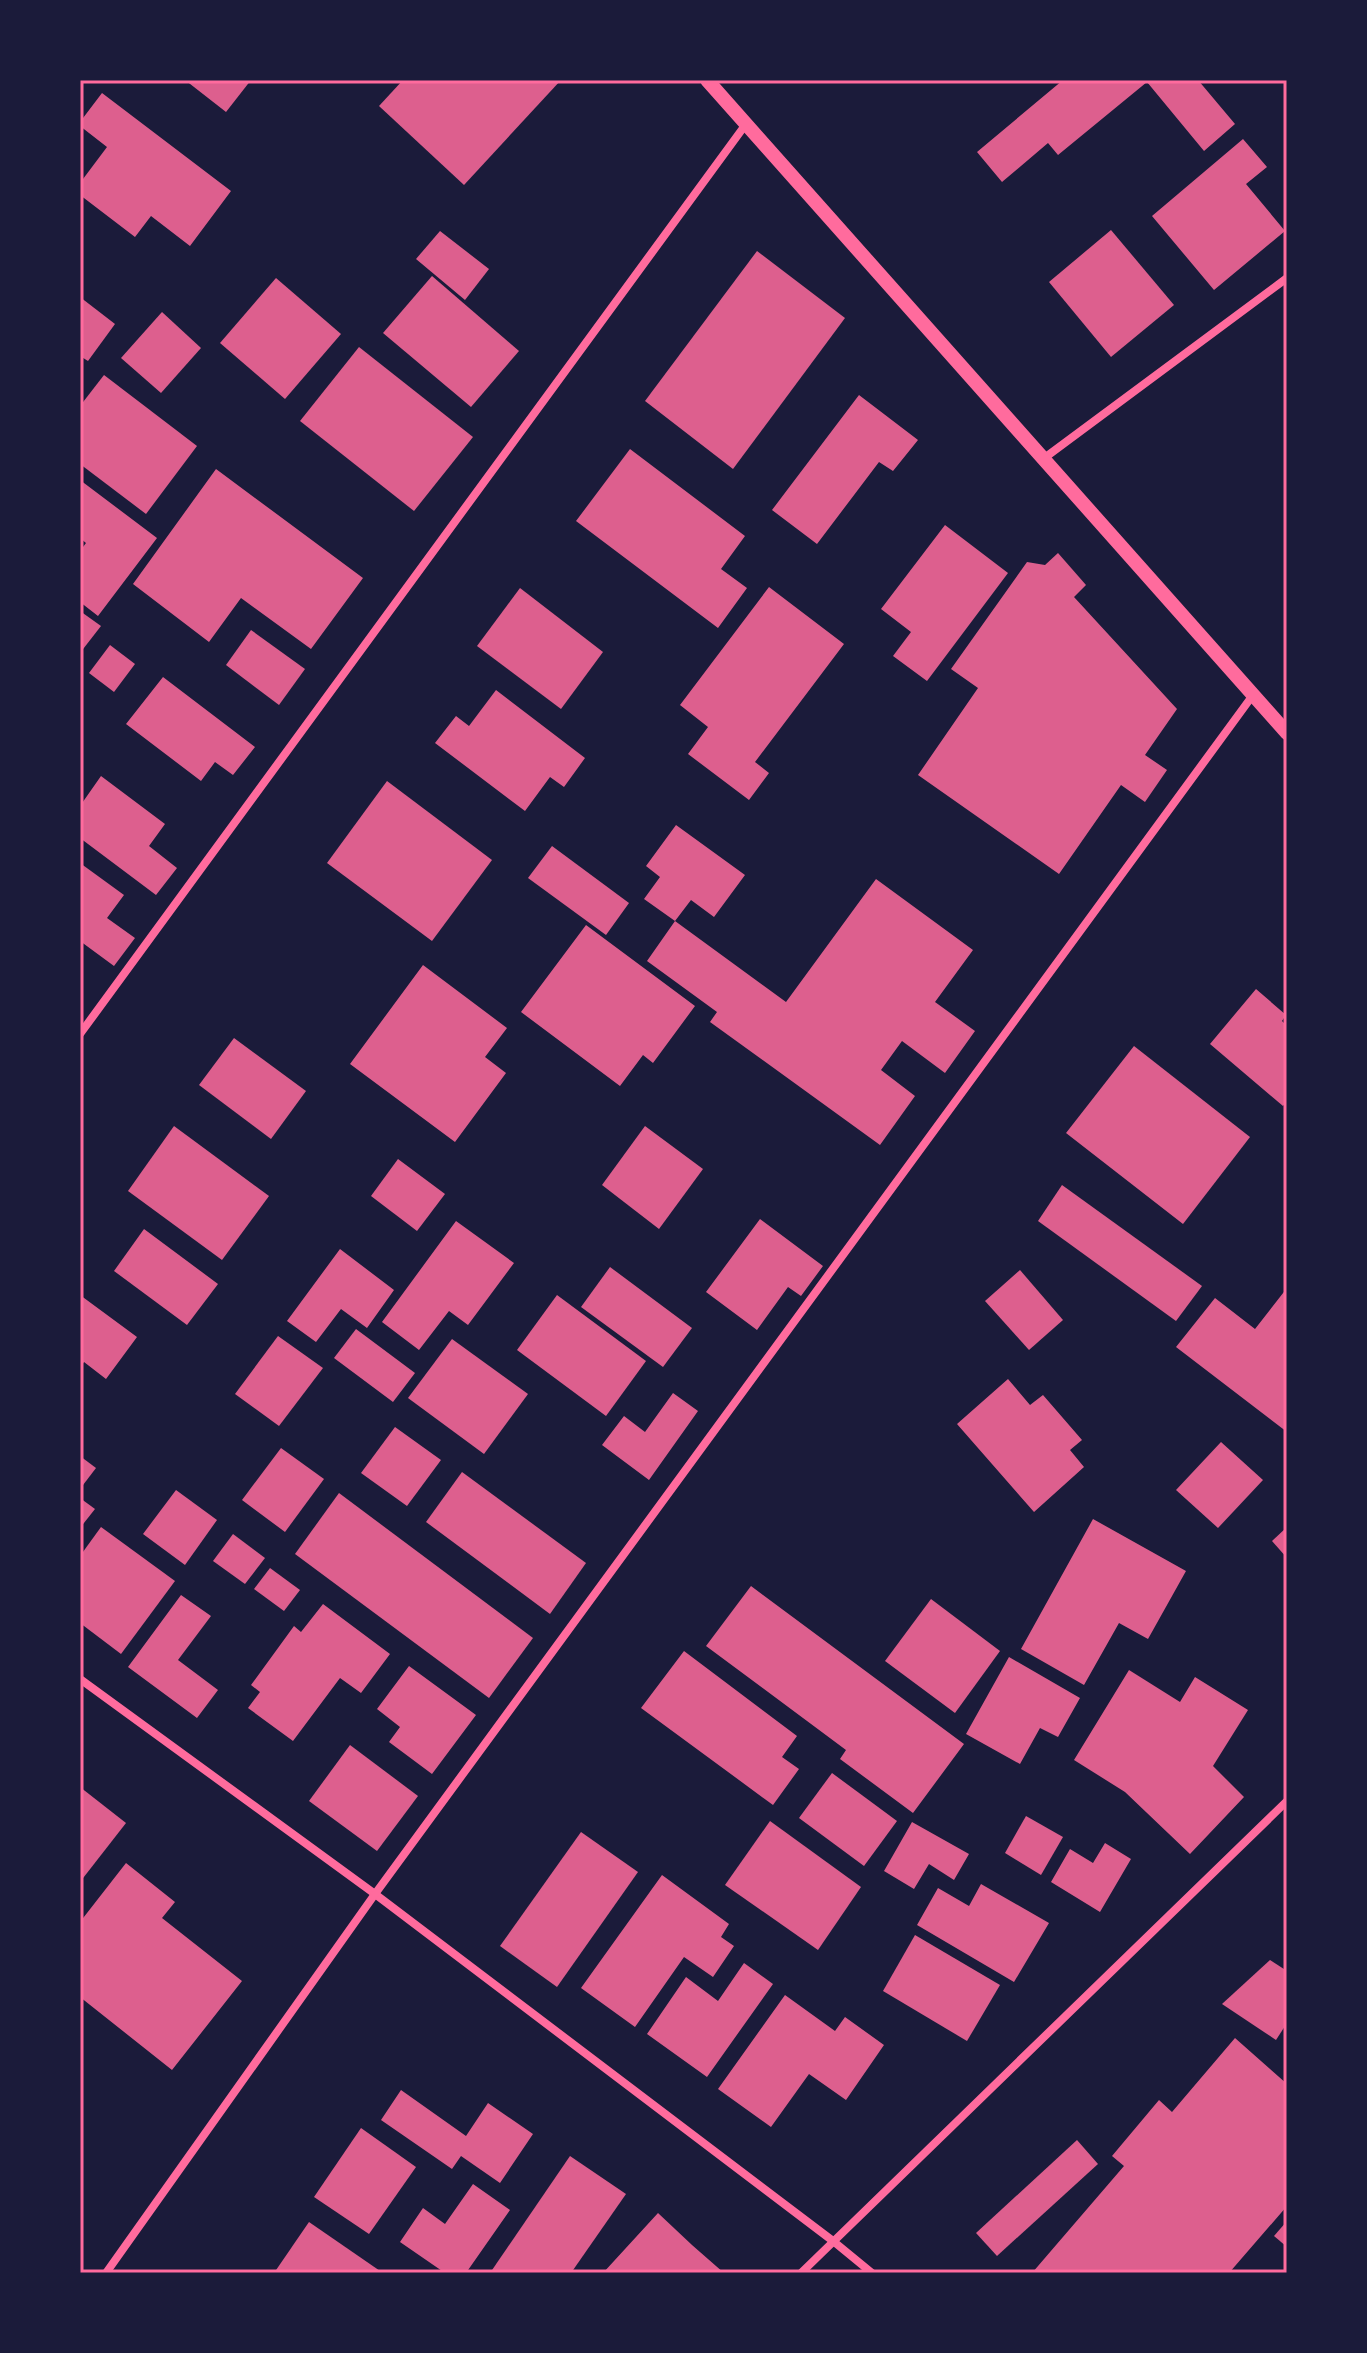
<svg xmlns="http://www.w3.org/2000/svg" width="1367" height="2353" font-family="Barlow,sans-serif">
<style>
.building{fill:#dd5f8e}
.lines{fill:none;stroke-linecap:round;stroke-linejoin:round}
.minor{stroke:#ff6b9d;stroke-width:8}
.tertiary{stroke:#ff6b9d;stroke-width:14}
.neatline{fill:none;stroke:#ff6b9d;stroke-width:3}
</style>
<rect width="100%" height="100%" fill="#1b1b3a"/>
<!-- building -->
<g class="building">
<path d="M 185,80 L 251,80 L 226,112 Z"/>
<path d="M 403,80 L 561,80 L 464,185 L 379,106 Z"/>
<path d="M 1063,80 L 1198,80 L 1235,124 L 1204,151 L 1147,82 L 1058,155 L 1048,143 L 1002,182 L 977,152 Z"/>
<path d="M 102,93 L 231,191 L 190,246 L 151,216 L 135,237 L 80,195 L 80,183 L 107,147 L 80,126 L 80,122 Z"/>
<path d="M 1243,139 L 1267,167 L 1246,184 L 1285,231 L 1214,290 L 1152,216 Z"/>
<path d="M 1111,230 L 1174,305 L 1111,357 L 1049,282 Z"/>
<path d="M 440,231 L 489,269 L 465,300 L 416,259 Z"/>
<path d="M 757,251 L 845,318 L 733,469 L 645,401 Z"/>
<path d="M 432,276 L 519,351 L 471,407 L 383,333 Z"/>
<path d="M 276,278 L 341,334 L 285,399 L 220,343 Z"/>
<path d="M 80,297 L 115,324 L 88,361 L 80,356 Z"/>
<path d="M 162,312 L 201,348 L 161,393 L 121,358 Z"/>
<path d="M 359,347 L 473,437 L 414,511 L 300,421 Z"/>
<path d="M 104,375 L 197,446 L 146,514 L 80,464 L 80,406 Z"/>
<path d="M 859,395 L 918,440 L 893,471 L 879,462 L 817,544 L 772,510 Z"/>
<path d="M 630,449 L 745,536 L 721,569 L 747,588 L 718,628 L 576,521 Z"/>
<path d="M 216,469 L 363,578 L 311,649 L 241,598 L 209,642 L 133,584 Z"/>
<path d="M 80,480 L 157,538 L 98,616 L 80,602 L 80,551 L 86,543 L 80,538 Z"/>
<path d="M 945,525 L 1008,573 L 927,681 L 893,656 L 911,632 L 881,609 Z"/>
<path d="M 1058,553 L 1086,585 L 1074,597 L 1177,709 L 1145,755 L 1167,770 L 1145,802 L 1121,785 L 1059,874 L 918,775 L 978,688 L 951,669 L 1027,562 L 1045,565 Z"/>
<path d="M 769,587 L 844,644 L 755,762 L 769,773 L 749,800 L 688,754 L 708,727 L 680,705 Z"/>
<path d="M 520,588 L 603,652 L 561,709 L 477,646 Z"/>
<path d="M 80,611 L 101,626 L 80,653 Z"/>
<path d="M 251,630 L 305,669 L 279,705 L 226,665 Z"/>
<path d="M 110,645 L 135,664 L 114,692 L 89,673 Z"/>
<path d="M 163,677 L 255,747 L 233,775 L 215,762 L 201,781 L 126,724 Z"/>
<path d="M 496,690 L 585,758 L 564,787 L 550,777 L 525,811 L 435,743 L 456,716 L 469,726 Z"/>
<path d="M 101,776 L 165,824 L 149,846 L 177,868 L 156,895 L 80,838 L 80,806 Z"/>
<path d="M 387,781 L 492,860 L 432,941 L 327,863 Z"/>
<path d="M 676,825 L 745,875 L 714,917 L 691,900 L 675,921 L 644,899 L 660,877 L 646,866 Z"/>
<path d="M 552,846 L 629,903 L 606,935 L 528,878 Z"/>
<path d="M 80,863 L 124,895 L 107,918 L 135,938 L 114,966 L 80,941 Z"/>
<path d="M 876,879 L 973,950 L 935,1002 L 975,1031 L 945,1073 L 902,1041 L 881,1070 L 915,1096 L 880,1145 L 710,1022 L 717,1012 L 647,961 L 675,921 L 786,1002 Z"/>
<path d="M 586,925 L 695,1006 L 653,1063 L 643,1055 L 620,1086 L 521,1012 Z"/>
<path d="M 423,965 L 507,1028 L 485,1057 L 506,1073 L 455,1142 L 350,1064 Z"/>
<path d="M 1256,989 L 1286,1015 L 1282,1021 L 1287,1026 L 1287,1101 L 1283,1106 L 1210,1044 Z"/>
<path d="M 234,1038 L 306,1091 L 271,1139 L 199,1085 Z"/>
<path d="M 1134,1046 L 1250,1137 L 1183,1224 L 1066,1133 Z"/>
<path d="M 174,1126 L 269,1196 L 222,1260 L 128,1191 Z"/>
<path d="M 645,1126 L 703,1169 L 659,1229 L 602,1185 Z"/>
<path d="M 398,1159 L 445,1194 L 417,1231 L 371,1196 Z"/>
<path d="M 1062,1185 L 1202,1286 L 1176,1321 L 1038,1221 Z"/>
<path d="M 760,1219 L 823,1266 L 801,1296 L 788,1287 L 757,1330 L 706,1292 Z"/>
<path d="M 456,1221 L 514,1263 L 468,1325 L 449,1311 L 419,1350 L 382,1322 Z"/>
<path d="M 144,1229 L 218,1284 L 187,1325 L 114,1271 Z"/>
<path d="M 340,1249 L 394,1290 L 367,1328 L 341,1309 L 316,1342 L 287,1321 Z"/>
<path d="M 610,1267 L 692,1328 L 663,1367 L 581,1307 Z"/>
<path d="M 1020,1270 L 1063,1320 L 1029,1350 L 985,1301 Z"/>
<path d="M 1287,1288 L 1287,1432 L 1176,1347 L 1215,1298 L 1255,1329 Z"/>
<path d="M 80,1295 L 137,1337 L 106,1379 L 84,1362 L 80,1368 Z"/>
<path d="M 557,1295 L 646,1361 L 606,1416 L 517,1350 Z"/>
<path d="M 356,1329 L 415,1373 L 393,1402 L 334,1358 Z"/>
<path d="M 278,1336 L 323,1368 L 279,1426 L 235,1394 Z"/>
<path d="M 452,1339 L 528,1394 L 484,1454 L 408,1398 Z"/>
<path d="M 1008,1379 L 1030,1405 L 1043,1395 L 1082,1440 L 1070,1450 L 1084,1467 L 1034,1512 L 957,1424 Z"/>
<path d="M 673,1393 L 698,1411 L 649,1480 L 602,1445 L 624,1416 L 645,1432 Z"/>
<path d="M 395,1427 L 441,1460 L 407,1506 L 361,1473 Z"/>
<path d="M 1221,1442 L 1263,1480 L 1218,1528 L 1176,1490 Z"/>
<path d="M 281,1448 L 324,1479 L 285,1532 L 242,1500 Z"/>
<path d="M 80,1456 L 96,1468 L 80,1489 Z"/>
<path d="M 462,1472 L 586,1563 L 550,1614 L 426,1522 Z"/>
<path d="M 176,1490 L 217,1520 L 185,1565 L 143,1534 Z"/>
<path d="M 339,1493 L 533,1638 L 489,1698 L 295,1554 Z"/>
<path d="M 80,1498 L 95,1509 L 80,1528 Z"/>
<path d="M 1093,1519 L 1186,1571 L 1148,1639 L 1119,1623 L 1084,1685 L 1021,1649 Z"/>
<path d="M 101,1527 L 175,1581 L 121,1654 L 80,1623 L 80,1556 Z"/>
<path d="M 1287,1527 L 1287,1558 L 1272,1541 Z"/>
<path d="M 233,1534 L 265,1558 L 245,1584 L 213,1561 Z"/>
<path d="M 270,1568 L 300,1590 L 284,1611 L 254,1589 Z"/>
<path d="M 751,1586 L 964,1744 L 913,1813 L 840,1759 L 846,1750 L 706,1646 Z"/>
<path d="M 181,1595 L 211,1616 L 178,1660 L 218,1690 L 197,1718 L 128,1667 Z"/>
<path d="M 931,1599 L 1000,1651 L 955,1713 L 885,1661 Z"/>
<path d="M 323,1604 L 390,1654 L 361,1693 L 340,1678 L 293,1741 L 248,1708 L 260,1692 L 251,1685 L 294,1626 L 301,1632 Z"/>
<path d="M 684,1651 L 797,1736 L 782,1757 L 799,1769 L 773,1805 L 641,1708 Z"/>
<path d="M 1009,1657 L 1080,1698 L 1058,1737 L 1040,1728 L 1020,1764 L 966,1734 Z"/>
<path d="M 409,1666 L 476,1715 L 432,1774 L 389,1742 L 400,1727 L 377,1709 Z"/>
<path d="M 1129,1670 L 1180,1702 L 1195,1677 L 1248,1710 L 1213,1766 L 1244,1797 L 1190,1854 L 1125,1792 L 1074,1760 Z"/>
<path d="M 350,1745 L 418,1796 L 377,1851 L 309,1801 Z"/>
<path d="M 832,1773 L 897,1821 L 864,1866 L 799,1818 Z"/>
<path d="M 80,1787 L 126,1823 L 80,1882 Z"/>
<path d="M 1026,1816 L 1063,1837 L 1041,1875 L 1005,1853 Z"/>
<path d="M 770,1821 L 861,1887 L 818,1950 L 725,1885 Z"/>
<path d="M 912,1822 L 969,1854 L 954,1880 L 929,1864 L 914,1889 L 884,1871 Z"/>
<path d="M 581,1832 L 638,1872 L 557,1987 L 500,1946 Z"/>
<path d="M 1105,1843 L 1131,1859 L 1100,1912 L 1051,1882 L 1070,1849 L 1093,1863 Z"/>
<path d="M 126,1863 L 175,1902 L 162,1918 L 242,1981 L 172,2070 L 80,1997 L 80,1922 Z"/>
<path d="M 662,1875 L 729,1924 L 721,1937 L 734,1946 L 713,1977 L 684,1957 L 635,2027 L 581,1988 Z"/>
<path d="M 981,1884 L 1049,1923 L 1014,1982 L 917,1925 L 938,1888 L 969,1906 Z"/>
<path d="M 915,1935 L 1000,1985 L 967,2041 L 883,1991 Z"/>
<path d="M 1270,1960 L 1287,1971 L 1287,2023 L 1276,2040 L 1222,2004 Z"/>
<path d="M 744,1963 L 773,1984 L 707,2077 L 647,2034 L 686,1977 L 718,2001 Z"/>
<path d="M 785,1995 L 835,2031 L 845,2017 L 884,2045 L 846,2100 L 809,2074 L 771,2127 L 718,2089 Z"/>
<path d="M 1235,2038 L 1287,2084 L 1287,2206 L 1229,2273 L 1032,2273 L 1124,2166 L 1112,2156 L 1159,2100 L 1172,2112 Z"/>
<path d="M 401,2090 L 466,2136 L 488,2103 L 533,2134 L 500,2183 L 461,2156 L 452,2169 L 381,2120 Z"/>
<path d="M 361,2128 L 416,2167 L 369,2234 L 314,2197 Z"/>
<path d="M 1077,2140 L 1098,2164 L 997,2256 L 976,2233 Z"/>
<path d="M 570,2156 L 626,2194 L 571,2273 L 490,2273 Z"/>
<path d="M 473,2184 L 510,2210 L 466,2273 L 445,2273 L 400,2242 L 423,2208 L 445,2224 Z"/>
<path d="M 658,2213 L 692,2245 L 724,2273 L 603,2273 Z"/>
<path d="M 1287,2221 L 1287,2247 L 1274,2236 Z"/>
<path d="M 309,2222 L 383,2273 L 274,2273 Z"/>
</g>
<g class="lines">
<!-- minor -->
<g class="minor">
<path d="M 1043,459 L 1287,278"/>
<path d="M 80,1034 L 746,124"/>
<path d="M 80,1679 L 375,1894 L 833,2241 L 872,2273"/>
<path d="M 106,2273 L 375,1894 L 1253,695"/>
<path d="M 801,2273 L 1287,1801"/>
</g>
<!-- tertiary -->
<path class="tertiary" d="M 707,80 L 1287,733"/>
</g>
<!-- border -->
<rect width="1367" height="2353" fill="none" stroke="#1b1b3a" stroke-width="164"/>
<rect x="82" y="82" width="1203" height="2189" class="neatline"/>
</svg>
